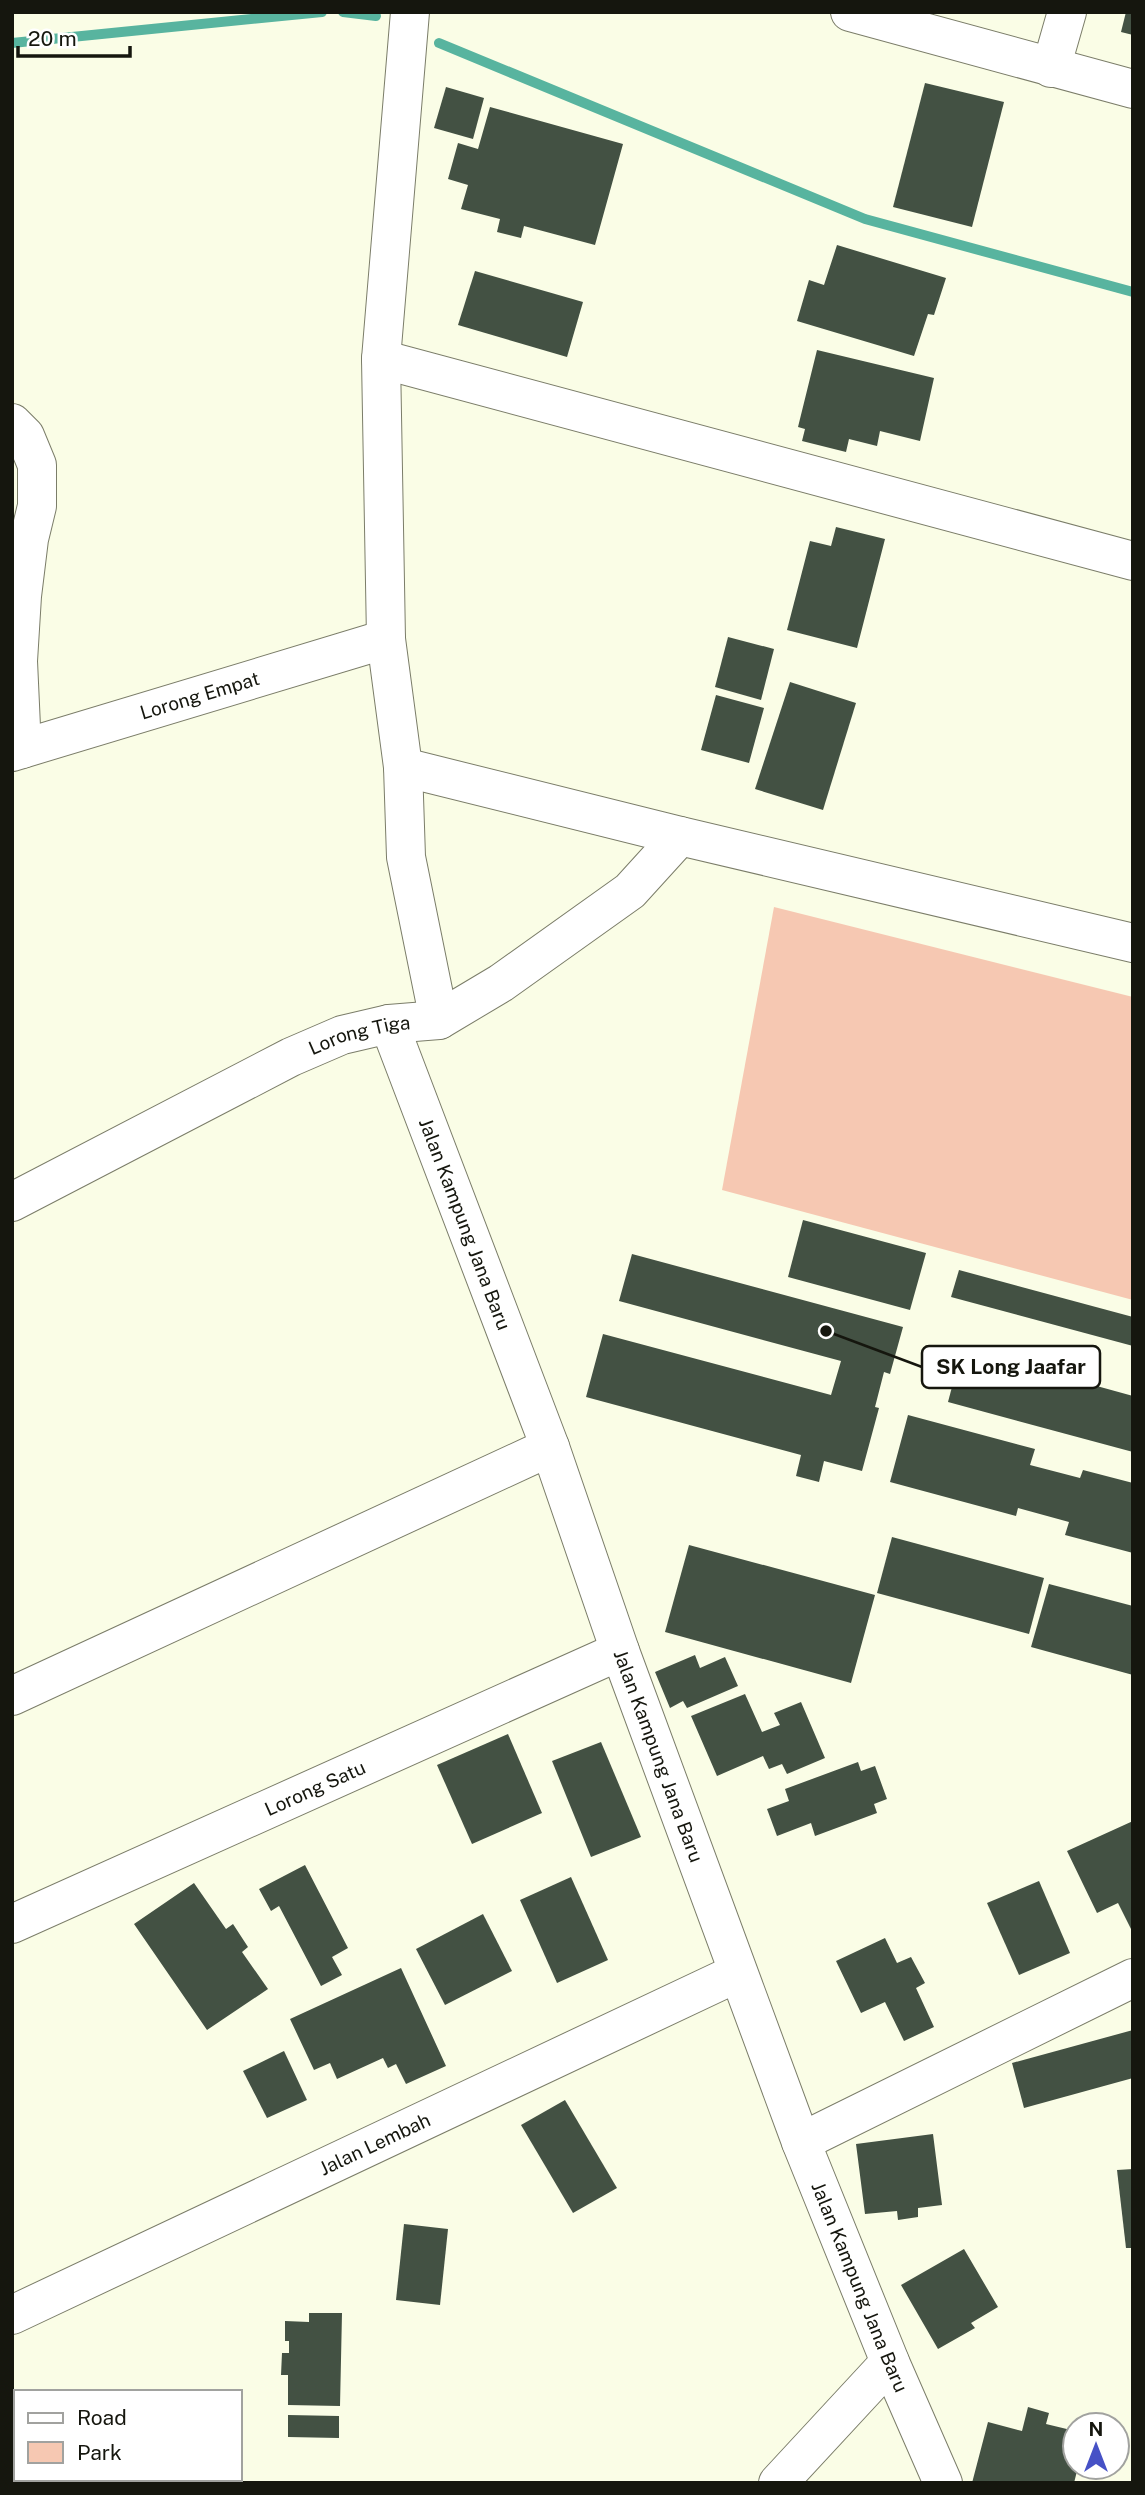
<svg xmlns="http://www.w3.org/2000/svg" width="1145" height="2495" font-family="'Public Sans',sans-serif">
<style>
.green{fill:#f6c8b2}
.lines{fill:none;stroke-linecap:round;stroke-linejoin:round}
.stream{stroke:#58b49f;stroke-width:10}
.building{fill:#435143}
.minor-casing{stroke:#7b7d69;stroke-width:40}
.minor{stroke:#fff;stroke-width:38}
.labels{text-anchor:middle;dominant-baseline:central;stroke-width:7;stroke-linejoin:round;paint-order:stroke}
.street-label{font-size:19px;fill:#15160e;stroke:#fff}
.leader{fill:none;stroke:#15160e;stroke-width:2.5}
.callout-dot{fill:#15160e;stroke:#fff;stroke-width:2.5}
.callout{fill:#fff;stroke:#15160e;stroke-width:2.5}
.callout-label{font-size:21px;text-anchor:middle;font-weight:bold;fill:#15160e}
</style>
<rect width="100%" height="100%" fill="#fafde6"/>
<!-- green -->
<path class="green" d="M 774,907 L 1133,997 L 1133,1300 L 722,1190 Z"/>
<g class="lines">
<!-- stream -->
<g class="stream">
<path d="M 343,12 L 376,16"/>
<path d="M 12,43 L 322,12"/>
<path d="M 439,43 L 865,219 L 1133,292"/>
</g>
</g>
<!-- building -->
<g class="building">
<path d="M 1126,12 L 1133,12 L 1133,35 L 1121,32 Z"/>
<path d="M 925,83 L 1004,102 L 972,227 L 893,207 Z"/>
<path d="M 446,87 L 484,98 L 473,139 L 434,128 Z"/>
<path d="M 490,107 L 623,144 L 595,245 L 524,226 L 521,238 L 497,232 L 500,219 L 461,209 L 468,185 L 448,179 L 458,143 L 478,149 Z"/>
<path d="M 837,245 L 946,278 L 934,315 L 928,314 L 914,356 L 797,321 L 809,280 L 824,285 Z"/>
<path d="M 475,271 L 583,302 L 567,357 L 458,325 Z"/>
<path d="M 817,350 L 934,378 L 920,441 L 880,431 L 877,446 L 849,439 L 846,452 L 802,441 L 805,429 L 798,427 Z"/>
<path d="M 836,527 L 885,539 L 857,648 L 787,630 L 810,541 L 831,546 Z"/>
<path d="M 728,637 L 774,649 L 761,700 L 715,687 Z"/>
<path d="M 790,682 L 856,703 L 823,810 L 755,789 Z"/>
<path d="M 716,695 L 764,708 L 749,763 L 701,750 Z"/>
<path d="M 803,1220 L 926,1253 L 910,1310 L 788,1277 Z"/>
<path d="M 632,1254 L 903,1327 L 890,1374 L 884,1372 L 875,1407 L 879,1408 L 862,1471 L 824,1461 L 819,1482 L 796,1476 L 801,1455 L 586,1397 L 603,1334 L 831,1395 L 841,1361 L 619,1301 Z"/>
<path d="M 959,1270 L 1133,1317 L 1133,1346 L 951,1297 Z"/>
<path d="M 962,1349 L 1133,1396 L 1133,1452 L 948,1402 Z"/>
<path d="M 908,1415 L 1035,1449 L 1030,1465 L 1080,1478 L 1083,1470 L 1133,1483 L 1133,1553 L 1065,1535 L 1069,1522 L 1018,1508 L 1016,1516 L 890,1482 Z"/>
<path d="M 892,1537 L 1044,1578 L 1029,1634 L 877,1593 Z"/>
<path d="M 689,1545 L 875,1595 L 851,1683 L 665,1632 Z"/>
<path d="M 1049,1584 L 1133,1606 L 1133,1675 L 1031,1647 Z"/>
<path d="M 695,1655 L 700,1668 L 725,1657 L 738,1686 L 687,1708 L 683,1701 L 670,1708 L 655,1672 Z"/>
<path d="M 745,1694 L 762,1732 L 780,1725 L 774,1713 L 801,1702 L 825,1758 L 787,1774 L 782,1764 L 769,1769 L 763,1756 L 717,1776 L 691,1716 Z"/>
<path d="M 508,1734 L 542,1813 L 472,1844 L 437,1765 Z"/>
<path d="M 601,1742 L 641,1837 L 591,1857 L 552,1761 Z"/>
<path d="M 858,1762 L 861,1771 L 875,1766 L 887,1799 L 874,1804 L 877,1813 L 815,1836 L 811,1823 L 777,1836 L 767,1809 L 789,1801 L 785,1789 Z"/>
<path d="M 1133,1821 L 1133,1933 L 1118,1903 L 1097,1913 L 1067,1851 Z"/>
<path d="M 305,1865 L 348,1948 L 332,1957 L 342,1975 L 321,1986 L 279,1906 L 271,1911 L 259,1889 Z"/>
<path d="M 571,1877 L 608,1960 L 557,1983 L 520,1900 Z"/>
<path d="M 1039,1881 L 1070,1953 L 1019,1975 L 987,1903 Z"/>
<path d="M 194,1883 L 226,1929 L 233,1924 L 248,1947 L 242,1952 L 268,1989 L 207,2030 L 134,1924 Z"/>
<path d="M 483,1914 L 512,1971 L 445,2005 L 416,1949 Z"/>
<path d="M 885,1938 L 897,1963 L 911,1957 L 925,1983 L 916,1988 L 934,2027 L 904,2041 L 885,2002 L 861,2013 L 836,1961 Z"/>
<path d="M 401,1968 L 446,2066 L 406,2084 L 396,2064 L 388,2068 L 383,2058 L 337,2079 L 330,2063 L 314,2070 L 290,2019 Z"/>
<path d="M 1133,2030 L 1133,2078 L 1024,2108 L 1012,2063 Z"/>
<path d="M 284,2051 L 307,2100 L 267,2118 L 243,2071 Z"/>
<path d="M 565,2100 L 617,2188 L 573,2213 L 521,2125 Z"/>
<path d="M 933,2134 L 942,2205 L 918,2208 L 918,2217 L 898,2220 L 897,2211 L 865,2214 L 856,2144 Z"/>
<path d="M 1133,2169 L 1133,2248 L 1126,2248 L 1117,2170 Z"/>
<path d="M 404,2224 L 448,2229 L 440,2305 L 396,2300 Z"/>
<path d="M 964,2249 L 998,2307 L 971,2323 L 975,2328 L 938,2349 L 901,2285 Z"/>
<path d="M 309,2313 L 342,2313 L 340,2406 L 288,2405 L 288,2375 L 281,2375 L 282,2353 L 289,2353 L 289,2341 L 285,2341 L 285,2321 L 309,2322 Z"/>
<path d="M 1028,2407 L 1049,2413 L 1046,2424 L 1075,2431 L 1075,2467 L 1078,2467 L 1074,2483 L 972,2483 L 988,2422 L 1022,2431 Z"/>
<path d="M 288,2415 L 339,2416 L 339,2438 L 288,2437 Z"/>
<path d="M 29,2479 L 92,2479 L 92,2483 L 28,2483 Z"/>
<path d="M 137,2479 L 206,2479 L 205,2483 L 136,2483 Z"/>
</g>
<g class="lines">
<!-- minor casing -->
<g class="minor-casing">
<g id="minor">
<path d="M 410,12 L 381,359 L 386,639 L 403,767 L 406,857 L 439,1020"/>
<path d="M 850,12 L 1133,89"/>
<path d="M 1051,68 L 1067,12"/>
<path d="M 381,359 L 1133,561"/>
<path d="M 12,423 L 25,436 L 37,465 L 37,506 L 29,539 L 22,596 L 18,661 L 22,749"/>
<path id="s1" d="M 12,752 L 386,639"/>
<path d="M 403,767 L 680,836 L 1133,943"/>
<path id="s2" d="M 389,1024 L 550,1447 L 620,1651 L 801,2142 L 890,2362 L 943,2483"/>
<path id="s3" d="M 12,1202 L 291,1057 L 342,1035 L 389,1024 L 439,1020 L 501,983 L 630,891 L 680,836"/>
<path d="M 12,1696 L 550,1447"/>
<path id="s4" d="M 12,1924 L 620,1651"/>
<path d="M 801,2142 L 1133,1978"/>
<path id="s5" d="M 12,2315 L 737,1973"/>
<path d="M 778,2483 L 890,2362"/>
</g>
</g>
<!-- minor -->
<use href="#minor" class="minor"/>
</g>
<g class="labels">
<!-- street labels -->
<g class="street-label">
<text stroke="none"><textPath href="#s1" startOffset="196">Lorong Empat</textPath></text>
<text stroke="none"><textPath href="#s3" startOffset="387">Lorong Tiga</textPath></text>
<text stroke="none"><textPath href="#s2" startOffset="214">Jalan Kampung Jana Baru</textPath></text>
<text stroke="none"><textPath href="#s2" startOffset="780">Jalan Kampung Jana Baru</textPath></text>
<text stroke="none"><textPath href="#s4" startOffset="332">Lorong Satu</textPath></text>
<text stroke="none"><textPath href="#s5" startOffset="401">Jalan Lembah</textPath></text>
<text stroke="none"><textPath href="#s2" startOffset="1348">Jalan Kampung Jana Baru</textPath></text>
</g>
</g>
<!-- callouts -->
<path class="leader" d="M826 1331L922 1367"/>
<circle class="callout-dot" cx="826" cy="1331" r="7"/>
<rect class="callout" x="922" y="1346" width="178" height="42" rx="7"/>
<g class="callout-label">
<text x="1011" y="1374">SK Long Jaafar</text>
</g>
<!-- border -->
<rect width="1145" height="2495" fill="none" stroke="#15160e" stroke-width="28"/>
<!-- legend -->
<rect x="14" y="2390" width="228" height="91" fill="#ffffff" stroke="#a1a29f" stroke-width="2"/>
<rect x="28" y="2413" width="35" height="10" fill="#ffffff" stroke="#a1a29f" stroke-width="2"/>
<text x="77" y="2425" font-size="21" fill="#15160e">Road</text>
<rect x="28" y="2442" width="35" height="21" fill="#f6c8b2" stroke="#a1a29f" stroke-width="2"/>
<text x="77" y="2460" font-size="21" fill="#15160e">Park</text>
<!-- north arrow -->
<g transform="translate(1096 2446)"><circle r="33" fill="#ffffff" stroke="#a1a29f" stroke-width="2"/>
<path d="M0-5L12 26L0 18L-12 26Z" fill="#4651c6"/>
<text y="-10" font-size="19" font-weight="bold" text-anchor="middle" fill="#15160e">N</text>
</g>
<!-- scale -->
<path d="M18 46v10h112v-10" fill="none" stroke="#15160e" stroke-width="3.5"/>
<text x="28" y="46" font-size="21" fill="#15160e" stroke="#ffffff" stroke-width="5" paint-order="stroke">20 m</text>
</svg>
